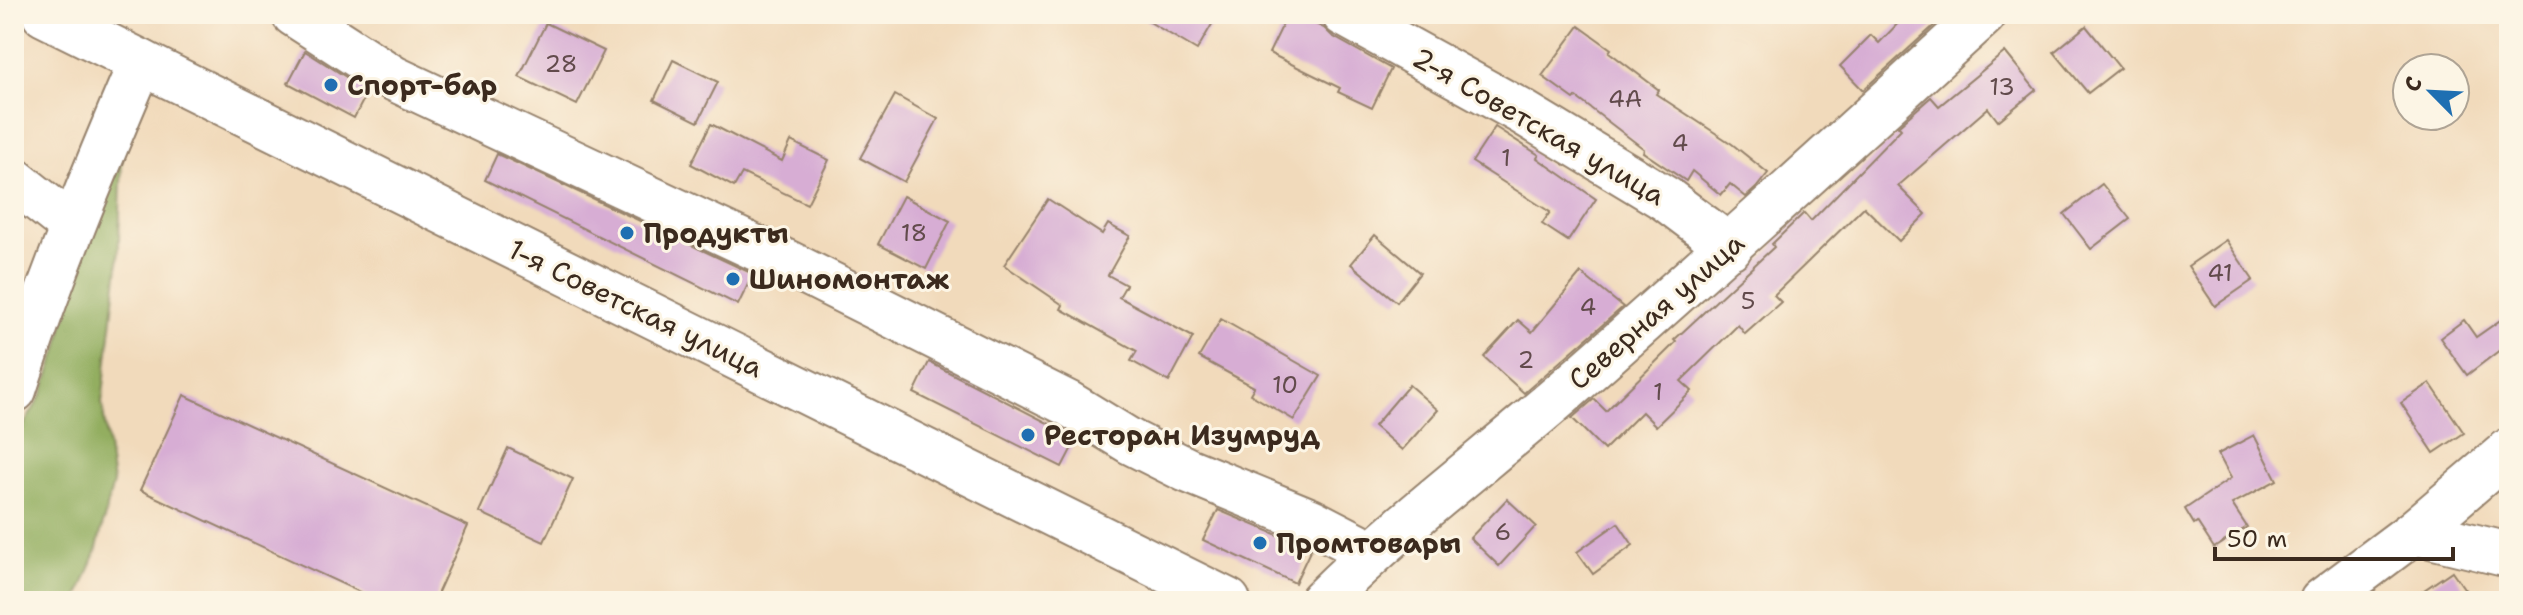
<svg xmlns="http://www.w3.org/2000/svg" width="2523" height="615" font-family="'Shantell Sans',sans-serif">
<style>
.forest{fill:#93ae60;stroke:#676c3f;stroke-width:2}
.building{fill:#d7add4}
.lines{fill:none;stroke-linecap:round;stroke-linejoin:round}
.minor-casing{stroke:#96826c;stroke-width:48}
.minor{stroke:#fff;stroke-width:44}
.poi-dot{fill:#1f6fb2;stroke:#fcf5e5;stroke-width:3}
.labels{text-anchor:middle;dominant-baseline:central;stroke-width:6;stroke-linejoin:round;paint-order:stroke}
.number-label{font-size:24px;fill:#624b4c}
.poi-label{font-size:28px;font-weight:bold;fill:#3b2a1e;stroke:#fcf5e5;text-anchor:start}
.street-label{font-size:28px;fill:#3b2a1e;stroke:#fcf5e5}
</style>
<rect width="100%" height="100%" fill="#fcf5e5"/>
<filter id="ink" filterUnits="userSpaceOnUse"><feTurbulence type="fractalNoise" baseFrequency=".0125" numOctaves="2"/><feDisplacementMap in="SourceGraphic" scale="16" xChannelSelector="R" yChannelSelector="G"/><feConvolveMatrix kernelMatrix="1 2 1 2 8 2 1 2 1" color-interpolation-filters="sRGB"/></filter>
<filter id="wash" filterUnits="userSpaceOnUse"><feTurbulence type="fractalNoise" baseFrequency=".006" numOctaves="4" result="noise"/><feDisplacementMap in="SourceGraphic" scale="32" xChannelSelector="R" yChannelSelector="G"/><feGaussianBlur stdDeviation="1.8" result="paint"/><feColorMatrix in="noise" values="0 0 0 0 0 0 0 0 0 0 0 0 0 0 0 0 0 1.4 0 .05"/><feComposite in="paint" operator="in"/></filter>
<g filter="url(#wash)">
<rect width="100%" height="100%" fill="#f1dabb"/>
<!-- forest -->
<path class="forest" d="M 122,157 L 118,266 L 102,403 L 113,483 L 96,552 L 77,601 L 14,601 L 14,442 L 43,392 L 58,349 L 77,266 Z"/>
<g id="blocks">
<!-- building -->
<g class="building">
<path d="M 1136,14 L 1218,14 L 1197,50 Z"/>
<path d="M 1288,14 L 1294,14 L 1324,28 L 1332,36 L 1391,69 L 1372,108 L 1338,92 L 1340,88 L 1269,53 Z"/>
<path d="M 1907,14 L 1930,14 L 1938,22 L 1863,90 L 1840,66 L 1871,35 L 1879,43 Z"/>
<path d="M 546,23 L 604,51 L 577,105 L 519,77 Z"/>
<path d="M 1579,26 L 1611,49 L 1609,52 L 1659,90 L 1656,94 L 1732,144 L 1768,173 L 1756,188 L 1746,197 L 1730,184 L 1721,195 L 1692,171 L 1686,181 L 1643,152 L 1644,149 L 1576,97 L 1574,99 L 1542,76 Z"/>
<path d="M 2086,26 L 2120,68 L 2088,93 L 2054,52 Z"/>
<path d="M 305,51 L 368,91 L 354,118 L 288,83 Z"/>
<path d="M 2005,52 L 2036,90 L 1998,121 L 1988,108 L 1898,186 L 1926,214 L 1899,241 L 1864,207 L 1774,295 L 1781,302 L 1745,334 L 1738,325 L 1681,381 L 1692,391 L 1656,426 L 1642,412 L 1604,450 L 1572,418 L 1594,399 L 1606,411 L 1676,342 L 1674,340 L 1774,247 L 1772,244 L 1804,213 L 1811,221 L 1901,129 L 1898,126 L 1931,97 L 1939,106 Z"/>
<path d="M 673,60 L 718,82 L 698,122 L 654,100 Z"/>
<path d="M 895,95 L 938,119 L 904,182 L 860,158 Z"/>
<path d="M 711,124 L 782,161 L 791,141 L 829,160 L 807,204 L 742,173 L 734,187 L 691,164 Z"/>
<path d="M 1495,127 L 1539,155 L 1537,158 L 1596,199 L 1568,241 L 1542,224 L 1550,212 L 1472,162 Z"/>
<path d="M 497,154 L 753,274 L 738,305 L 485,180 Z"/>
<path d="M 2102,184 L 2130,219 L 2091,249 L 2064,214 Z"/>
<path d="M 903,196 L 950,221 L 926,269 L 878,244 Z"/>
<path d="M 1048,199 L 1102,234 L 1108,224 L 1130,236 L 1108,275 L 1126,285 L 1119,297 L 1193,337 L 1169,382 L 1131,361 L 1137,351 L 1061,309 L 1063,305 L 1004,265 Z"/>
<path d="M 1375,235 L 1420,273 L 1397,302 L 1351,264 Z"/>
<path d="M 2226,240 L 2253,280 L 2215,306 L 2188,266 Z"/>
<path d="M 1581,273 L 1623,307 L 1524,393 L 1484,357 L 1518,320 L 1532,332 Z"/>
<path d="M 2509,314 L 2509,343 L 2467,375 L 2440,338 L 2464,320 L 2476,337 Z"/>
<path d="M 1221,319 L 1321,376 L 1294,420 L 1250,394 L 1254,387 L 1199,357 Z"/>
<path d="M 929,362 L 1077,438 L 1062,467 L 914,393 Z"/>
<path d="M 2430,383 L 2464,433 L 2434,453 L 2401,403 Z"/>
<path d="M 1409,385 L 1438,410 L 1402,450 L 1374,426 Z"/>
<path d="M 184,395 L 468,526 L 434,601 L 379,601 L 140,490 Z"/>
<path d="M 2254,435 L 2277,480 L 2232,504 L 2247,527 L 2214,548 L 2197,522 L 2194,524 L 2185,509 L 2231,478 L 2218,454 Z"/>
<path d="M 508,448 L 573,479 L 544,542 L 479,512 Z"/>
<path d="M 1507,499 L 1536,526 L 1499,566 L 1470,538 Z"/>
<path d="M 1218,510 L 1311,549 L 1295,583 L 1203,540 Z"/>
<path d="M 1618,523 L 1633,545 L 1593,574 L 1577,552 Z"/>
<path d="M 2452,571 L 2473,601 L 2408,601 Z"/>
</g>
</g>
</g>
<g filter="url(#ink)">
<use href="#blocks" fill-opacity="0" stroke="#96826c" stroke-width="2"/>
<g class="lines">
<!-- minor casing -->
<g class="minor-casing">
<g id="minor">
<path d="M 44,14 L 1228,601"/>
<path d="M 294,14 L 393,78 L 788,263 L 1069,404 L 1131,442 L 1187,470 L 1311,521 L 1371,552"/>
<path d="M 1344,14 L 1522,112 L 1666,199 L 1730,247"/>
<path d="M 14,180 L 72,226"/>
<path d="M 14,390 C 50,278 95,170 141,62"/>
<path d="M 2414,532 L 2509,555"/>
<path d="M 1322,601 C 1398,525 1484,461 1565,391 C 1707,267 1845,141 1984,14"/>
<path d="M 2322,601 L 2414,532 L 2509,451"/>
</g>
</g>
<!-- minor -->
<use href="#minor" class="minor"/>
</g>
</g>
<!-- markers -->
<g class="poi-dot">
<circle cx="331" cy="85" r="8"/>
<circle cx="627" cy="233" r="8"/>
<circle cx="733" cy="279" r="8"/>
<circle cx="1028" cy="435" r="8"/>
<circle cx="1260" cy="543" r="8"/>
</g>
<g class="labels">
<!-- number labels -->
<g class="number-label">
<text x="561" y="64">28</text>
<text x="2002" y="87">13</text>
<text x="1625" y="99">4А</text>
<text x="1680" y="143">4</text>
<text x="1506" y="158">1</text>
<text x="914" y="233">18</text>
<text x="2220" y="273">41</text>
<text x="1748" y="301">5</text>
<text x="1588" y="307">4</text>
<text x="1526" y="360">2</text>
<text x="1285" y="385">10</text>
<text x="1658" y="392">1</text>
<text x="1503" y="532">6</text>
</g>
<!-- poi labels -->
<g class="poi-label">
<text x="347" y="85">Спорт-бар</text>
<text x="643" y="233">Продукты</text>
<text x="749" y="279">Шиномонтаж</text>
<text x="1044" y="435">Ресторан Изумруд</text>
<text x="1276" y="543">Промтовары</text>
</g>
<!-- street labels -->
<g class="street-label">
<text transform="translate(1539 126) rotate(30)">2-я Советская улица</text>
<text transform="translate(636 308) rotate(26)">1-я Советская улица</text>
<text transform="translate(1656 311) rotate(-41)">Северная улица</text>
</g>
</g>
<!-- margin -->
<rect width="2523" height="615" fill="none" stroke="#fcf5e5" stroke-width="48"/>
<!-- north arrow -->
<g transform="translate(2431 92) rotate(294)"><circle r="38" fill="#fcf5e5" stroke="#afa495" stroke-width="2"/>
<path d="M0-6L14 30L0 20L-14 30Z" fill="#1f6fb2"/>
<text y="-12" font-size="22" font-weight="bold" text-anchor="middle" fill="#3b2a1e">С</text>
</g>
<!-- scale -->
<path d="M2215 547v12h238v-12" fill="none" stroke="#3b2a1e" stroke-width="4"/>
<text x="2227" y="547" font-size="24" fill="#3b2a1e" stroke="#fcf5e5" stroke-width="6" paint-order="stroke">50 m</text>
</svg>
